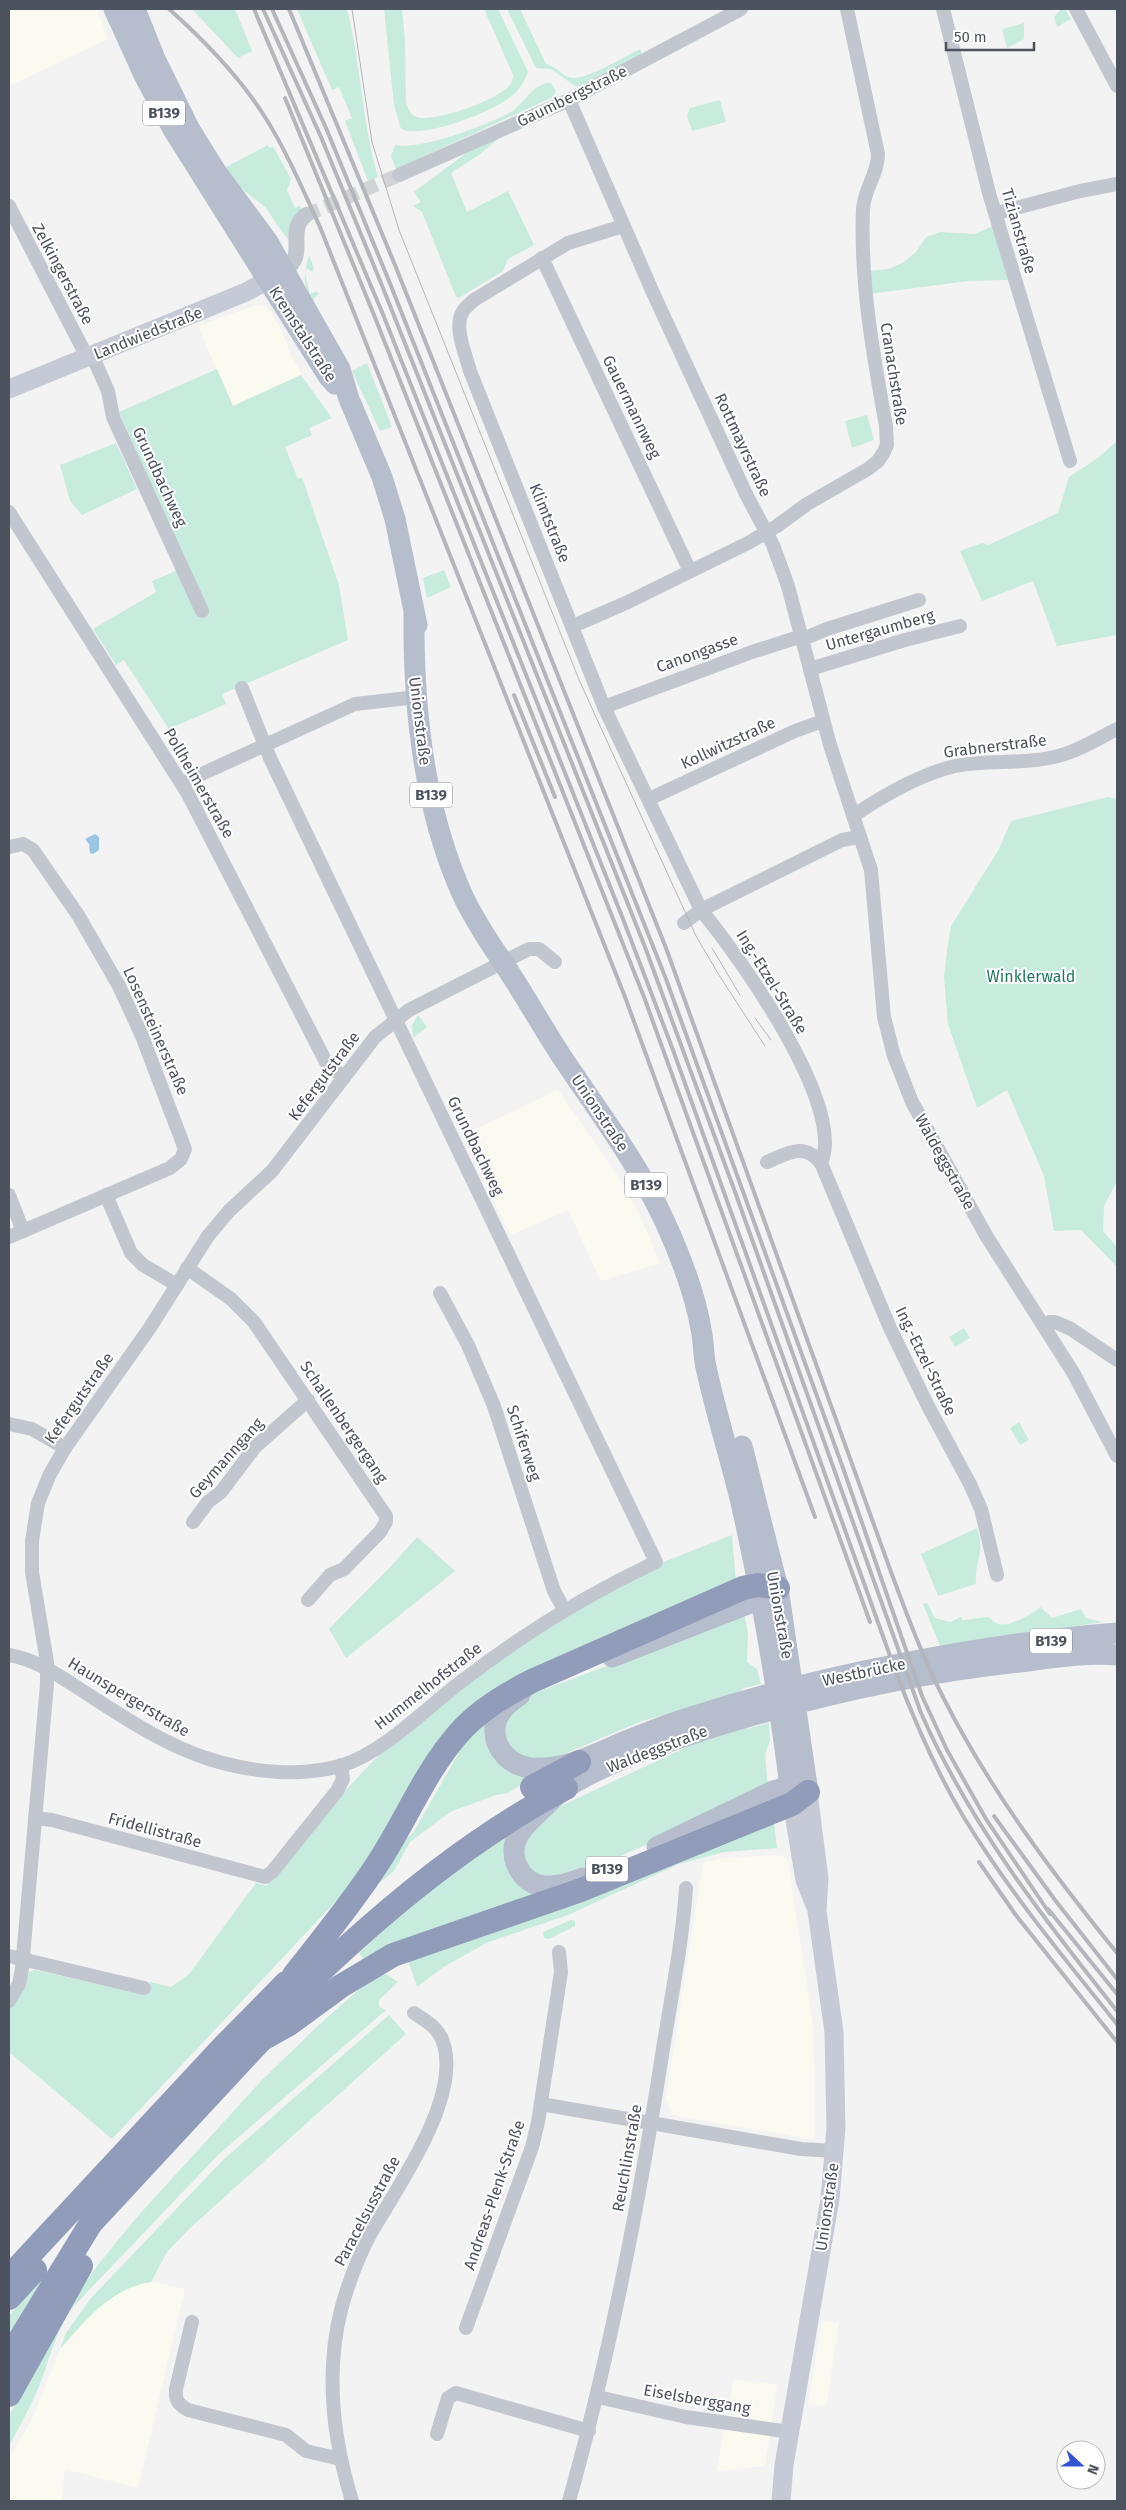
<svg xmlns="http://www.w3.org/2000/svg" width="1126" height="2510" font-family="'Fira Sans',sans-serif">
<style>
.commercial{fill:#fbfaf0}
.green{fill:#c7ebdd}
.water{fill:#9ac5e3}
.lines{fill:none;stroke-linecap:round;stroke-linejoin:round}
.minor-tunnel{stroke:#d2d3d5;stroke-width:14;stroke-dasharray:14 7;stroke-linecap:butt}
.minor{stroke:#c2c7cf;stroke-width:14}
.tertiary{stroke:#c2c7cf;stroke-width:16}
.secondary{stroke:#c6cad6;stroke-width:19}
.primary{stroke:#b6bdcd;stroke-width:21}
.motorway{stroke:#909cba;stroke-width:24}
.tram{stroke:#b5b6bc;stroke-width:1}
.rail{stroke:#b5b6bc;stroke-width:4}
.labels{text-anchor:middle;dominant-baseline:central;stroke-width:4;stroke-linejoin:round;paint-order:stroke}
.shield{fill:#fff;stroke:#82868e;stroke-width:1}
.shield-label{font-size:15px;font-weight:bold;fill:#4c525e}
.street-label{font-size:16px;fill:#4c525e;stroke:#fff}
.park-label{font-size:16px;fill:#23785f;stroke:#fff}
</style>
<rect width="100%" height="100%" fill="#f4f3f3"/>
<!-- commercial -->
<g class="commercial">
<path d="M 9,9 L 97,9 L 108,39 L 9,86 Z"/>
<path d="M 259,304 L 267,307 L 282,331 L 291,356 L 302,374 L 232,406 L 198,326 Z"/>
<path d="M 558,1090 L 624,1185 L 641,1218 L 660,1263 L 601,1281 L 568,1210 L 510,1235 L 463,1135 Z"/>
<path d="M 778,1855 L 786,1858 L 788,1862 L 813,2025 L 815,2098 L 814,2138 L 811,2139 L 672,2115 L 666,2097 L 703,1863 L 724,1858 Z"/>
<path d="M 151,2282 L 185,2289 L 138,2488 L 65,2469 L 61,2501 L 9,2501 L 9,2459 L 34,2415 L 60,2349 L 99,2307 L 125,2289 Z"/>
<path d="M 822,2320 L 839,2323 L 826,2406 L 808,2404 Z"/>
<path d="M 733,2379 L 777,2385 L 771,2425 L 728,2419 Z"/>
<path d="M 724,2427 L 770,2434 L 765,2466 L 717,2471 Z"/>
</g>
<!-- green -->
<g class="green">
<path d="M 192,9 L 235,9 L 252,51 L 238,58 Z"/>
<path d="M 297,9 L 347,9 C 361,64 362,122 378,177 L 368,181 L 345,121 L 352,118 L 339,87 L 332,90 Z"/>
<path d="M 384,9 L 402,9 L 405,42 L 406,102 C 408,108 410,115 417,117 C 434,123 497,100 509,86 C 512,83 513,79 513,75 L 484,9 L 498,9 L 528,72 C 524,83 518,92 508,99 C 488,113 423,139 401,129 L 394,105 Z"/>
<path d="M 507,9 L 520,9 L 546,64 C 556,66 564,77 572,78 C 589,79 625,56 640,49 L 643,55 L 580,86 L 575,86 L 551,69 L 536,68 Z"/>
<path d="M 1061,9 L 1065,9 L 1071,19 L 1057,27 L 1054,17 Z"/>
<path d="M 1024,23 L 1024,39 L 1007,48 L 1002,29 Z"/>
<path d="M 551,83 L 556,91 L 553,97 L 396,169 L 391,156 L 395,145 C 421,150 485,126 509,113 C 523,106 534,81 551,83 Z"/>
<path d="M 720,100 L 726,122 L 692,131 L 687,116 L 690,108 Z"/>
<path d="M 504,134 L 479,155 L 451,173 L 467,212 L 508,191 L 534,245 L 508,259 L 503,271 L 459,298 L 456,297 L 422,212 L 413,206 L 421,202 L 414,192 L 473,148 Z"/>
<path d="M 268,145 L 269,148 L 273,146 L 291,179 L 287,190 L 295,208 L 300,206 L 302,210 L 292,220 L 288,240 L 265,207 L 237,185 L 226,167 Z"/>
<path d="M 997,224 L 997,241 L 1008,280 L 968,281 L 869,294 L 868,271 L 889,269 L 904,262 L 916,252 L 926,237 L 941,232 L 975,234 Z"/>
<path d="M 309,255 L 314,269 L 312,272 L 307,268 L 305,273 L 310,294 L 316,291 L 319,294 L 314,298 L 314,302 C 302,281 303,279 309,255 Z"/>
<path d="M 367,363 L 392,427 L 380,431 L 352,371 Z"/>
<path d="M 217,369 L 233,406 L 301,375 L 332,418 L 309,428 L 312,435 L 285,447 L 298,479 L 302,477 L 339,585 L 348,640 L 222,694 L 226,704 L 169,729 L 124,660 L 116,665 L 93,629 L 156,592 L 152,581 L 176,571 L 199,616 L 208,612 L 119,412 Z"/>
<path d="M 867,415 L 874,440 L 852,448 L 845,421 Z"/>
<path d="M 1117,441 L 1117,635 L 1057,646 L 1033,581 L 982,601 L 960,551 L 982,543 L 988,545 L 1058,513 L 1069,477 L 1099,457 Z"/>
<path d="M 116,443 L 137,489 L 82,515 L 70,501 L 60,465 Z"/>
<path d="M 444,570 L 451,587 L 427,598 L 423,578 Z"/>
<path d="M 1108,797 L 1117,799 L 1117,1181 L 1104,1206 L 1103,1231 L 1117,1247 L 1117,1267 L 1081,1230 L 1054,1231 L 1044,1176 L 1007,1090 L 977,1108 L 948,1024 L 944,977 L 947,951 L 951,926 L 999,849 L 1011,821 Z"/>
<path d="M 418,1015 L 427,1027 L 413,1038 L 412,1025 Z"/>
<path d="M 964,1328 L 970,1338 L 955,1347 L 949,1337 Z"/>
<path d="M 1019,1422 L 1029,1440 L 1020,1445 L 1010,1428 Z"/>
<path d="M 977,1528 C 986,1555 974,1561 976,1584 L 938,1596 L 921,1554 Z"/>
<path d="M 732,1535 L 736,1584 L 485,1702 L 352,1884 L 112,2139 L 9,2052 L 9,2010 L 15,2004 L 29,1972 L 35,1970 L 146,1995 L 150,1982 L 171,1987 L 189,1974 L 256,1883 L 266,1886 L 337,1799 L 381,1753 L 452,1695 L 506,1656 L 597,1596 L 666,1561 Z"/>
<path d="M 417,1537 L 455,1571 L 346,1658 L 329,1629 L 393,1564 Z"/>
<path d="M 927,1603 L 935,1618 L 950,1622 L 961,1617 L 963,1620 L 988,1617 C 991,1619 995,1623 998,1624 C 1011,1627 1031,1614 1041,1607 L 1052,1618 L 1081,1609 L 1086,1618 L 1103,1622 L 940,1646 L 923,1604 Z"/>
<path d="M 737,1617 L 745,1617 L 748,1634 L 747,1662 L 757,1669 L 761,1684 L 741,1689 L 742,1694 L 642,1721 L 550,1760 L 516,1756 L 501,1729 L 524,1697 Z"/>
<path d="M 489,1722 L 537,1775 L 508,1793 L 496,1795 L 450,1812 L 410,1842 L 394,1871 L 371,1890 L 407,1838 L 413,1833 L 457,1756 L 466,1735 Z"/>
<path d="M 769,1723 L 770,1741 L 765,1754 L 768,1787 L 674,1833 L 571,1877 L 564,1879 L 531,1873 L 521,1846 L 550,1811 L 706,1738 L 746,1725 L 747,1729 Z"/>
<path d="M 774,1823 L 777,1848 L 724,1852 L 679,1864 L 568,1915 L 486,1943 L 442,1968 L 417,1987 L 408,1960 Z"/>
<path d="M 511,1834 L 541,1894 L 365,1961 L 359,1953 L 447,1872 Z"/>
<path d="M 571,1920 L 575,1921 L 575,1926 L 549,1939 L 544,1938 L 543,1932 Z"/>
<path d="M 384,1973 L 398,1982 L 379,2000 L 379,2007 L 386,2010 L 220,2153 L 73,2307 C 56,2330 50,2358 40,2384 C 31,2406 20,2426 9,2446 L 9,2415 L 28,2385 L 78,2293 L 97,2266 L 137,2217 L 261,2081 L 322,2022 L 371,1979 Z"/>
<path d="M 389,2015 L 406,2034 L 189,2229 L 167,2252 L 151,2282 C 111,2288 86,2320 60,2349 L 66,2333 L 91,2298 L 223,2160 Z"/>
<path d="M 47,2272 L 9,2336 L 9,2316 Z"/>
</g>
<!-- water -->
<path class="water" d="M 95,834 L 99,837 L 99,850 L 93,854 L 90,853 L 89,844 L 85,839 Z"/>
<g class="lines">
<!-- minor-tunnel -->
<path class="minor-tunnel" d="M 306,215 L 399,175"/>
<!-- minor -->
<g class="minor">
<path d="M 943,9 L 989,193 L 1070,461"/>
<path d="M 1076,9 L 1117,86"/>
<path d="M 569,100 L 654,295 L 746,494 L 773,545 L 788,586 L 830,745 L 871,870 L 884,1017 L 894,1056 L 912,1102 L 987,1237 L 1074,1374 L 1117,1456"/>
<path d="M 399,175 L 569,100 L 741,9"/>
<path d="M 9,206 L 87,357"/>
<path d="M 997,213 L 1080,191 L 1117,184"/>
<path d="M 623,226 L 568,243 L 474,300 C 471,303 465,307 463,311 C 453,327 466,355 470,371 L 604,707 L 701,910 C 738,955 847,1106 821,1163"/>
<path d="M 542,258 L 690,571"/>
<path d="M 92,355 L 108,391 L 113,417 L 202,611"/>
<path d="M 9,512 L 188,794 L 326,1062 L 344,1078"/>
<path d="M 573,626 L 628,602 L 748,543 L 777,526 L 807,504 L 868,469 L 878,461 L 884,452 L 887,445 L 886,426 C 873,354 860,282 863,209 C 864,189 878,174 878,154 L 847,9"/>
<path d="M 803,639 L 827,629 L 919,600"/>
<path d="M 810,669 L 905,640 L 960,626"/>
<path d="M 604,707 L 752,652 L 802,636"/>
<path d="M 182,783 L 355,704 L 417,697"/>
<path d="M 649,799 L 795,731 L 823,721"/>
<path d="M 853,816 C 884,795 918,775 955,766 C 988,759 1022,765 1054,757 C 1077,752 1097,739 1117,729"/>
<path d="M 9,847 L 23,844 L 33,850 L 78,915 L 119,986 L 142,1036 L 185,1149 L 181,1159 L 170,1168 L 9,1237"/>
<path d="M 684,923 L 701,910 L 842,840 L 860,837"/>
<path d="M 767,1162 C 788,1153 804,1142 821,1163 L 890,1328 L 928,1406 L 970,1484 L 981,1509 L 997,1575"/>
<path d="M 9,1195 L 23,1231"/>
<path d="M 106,1195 L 131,1253 L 143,1265 L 177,1285"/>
<path d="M 187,1268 L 231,1299 L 254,1322 L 386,1516 L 386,1522 L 380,1532 L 344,1569 L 330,1575 L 308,1600"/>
<path d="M 440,1293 L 468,1345 L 494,1406 L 554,1591 L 564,1609"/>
<path d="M 1044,1326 L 1050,1322 L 1055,1322 L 1071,1329 L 1117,1360"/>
<path d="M 9,1424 L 32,1429 L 65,1448"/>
<path d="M 193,1522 L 208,1502 L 221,1492 L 255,1447 L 308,1400"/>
<path d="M 9,1655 C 39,1660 64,1679 89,1695 C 128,1720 165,1745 209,1759 C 250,1772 301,1778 343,1765 C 385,1752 430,1704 466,1678 C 527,1631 586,1595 656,1562 L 270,758 L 242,688"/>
<path d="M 35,1818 L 52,1820 L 265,1877 L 272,1872 L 337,1791 L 343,1779 L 341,1765"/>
<path d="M 9,1956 L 144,1988"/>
<path d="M 9,2001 L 19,1984 L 22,1968 L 47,1684 L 47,1662 L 32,1572 L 32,1541 L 38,1503 L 50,1474 L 65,1448 L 149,1329 L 208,1236 L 229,1211 L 272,1171 L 375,1037 L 409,1010 L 529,949 L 539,949 L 555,962"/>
<path d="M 541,2104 L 801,2149 L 835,2151"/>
<path d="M 192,2322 L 176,2389 C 175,2400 178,2404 188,2410 L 286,2435 L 306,2451 L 340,2459"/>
<path d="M 466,2328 L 532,2147 L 538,2122 L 561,1972 L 559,1952"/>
<path d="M 598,2397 L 686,2417 L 790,2432"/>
<path d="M 437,2434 L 448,2398 L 456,2393 L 589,2431"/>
<path d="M 352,2501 C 333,2439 325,2374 341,2310 C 348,2284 358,2257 371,2233 C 398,2186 462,2097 443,2042 C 438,2027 426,2021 414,2013"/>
<path d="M 569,2501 C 609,2359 637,2214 660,2068 C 669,2008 682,1948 686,1888"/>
</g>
<!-- tertiary -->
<path class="tertiary" d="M 284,271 C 309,254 285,231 306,215"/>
<!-- secondary -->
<g class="secondary">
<path d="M 9,389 L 246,292 L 281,273"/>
<path d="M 790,1790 L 805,1880 L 815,1905"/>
<path d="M 781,2501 L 784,2465 L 830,2199 L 836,2128 L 834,2032 L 817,1911 L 819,1879 L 808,1792"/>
</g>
<!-- primary -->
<g class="primary">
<path d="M 114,9 L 144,75 L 174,131 L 328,376 L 335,384"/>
<path d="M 135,9 L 155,59 L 189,128 L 215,170 L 268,242 L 340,369 L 349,399 L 382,477 L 395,519 L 417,625"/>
<path d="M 414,613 C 413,708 423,808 463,896 C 474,919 487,939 502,961 C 523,992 541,1025 562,1057 C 598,1111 638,1163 665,1222 C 680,1255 695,1293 701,1329 C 704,1342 703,1355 706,1367 C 716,1414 731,1460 742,1507 C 763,1600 778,1693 790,1786"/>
<path d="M 742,1446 L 778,1588 L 808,1792"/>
<path d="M 612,1657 L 761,1599 L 773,1591"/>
<path d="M 520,1695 C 508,1703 497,1712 495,1727 C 493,1748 510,1766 531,1768 C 564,1770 592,1756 621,1743 C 643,1734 665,1725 688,1718 C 754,1697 821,1679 889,1666 C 964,1651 1041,1639 1117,1633"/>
<path d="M 657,1847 L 773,1791 L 790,1786 L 803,1789"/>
<path d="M 583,1878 C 558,1888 528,1894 516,1863 C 508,1840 524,1826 539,1812 C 548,1804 557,1793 567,1787 C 609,1761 664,1743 710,1728 C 811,1697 914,1673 1020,1662 C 1051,1658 1085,1652 1117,1655"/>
</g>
<!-- motorway -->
<g class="motorway">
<path d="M 532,1787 L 579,1762"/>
<path d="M 294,1975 C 323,1938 353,1902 378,1863 C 406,1820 425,1772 458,1734 C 478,1711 505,1695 532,1681 L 743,1588 L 758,1585 L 778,1588"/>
<path d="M 266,2037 L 289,2024 L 341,1986 L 393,1955 L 581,1890 L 792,1804 L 808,1792"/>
<path d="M 9,2277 L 224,2046 L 286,1983"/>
<path d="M 9,2298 L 35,2270"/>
<path d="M 9,2357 L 91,2223 L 262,2039 C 285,2003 317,1974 349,1945 C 416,1884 486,1830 566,1788"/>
<path d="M 9,2395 L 81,2266"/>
</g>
<!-- tram -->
<g class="tram">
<path d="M 352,9 L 372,142 L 399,230 L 580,682 L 696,936 L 719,975 L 765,1046"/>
<path d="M 712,948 L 740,995"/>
<path d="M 755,1018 L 771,1040"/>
</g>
<!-- rail -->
<g class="rail">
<path d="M 169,9 C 205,41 239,76 265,117 C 287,152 303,190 320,227 L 625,997 L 815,1517"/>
<path d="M 254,9 L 382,312 L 623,919 L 673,1050 L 894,1667 C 913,1718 935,1769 963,1816 C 1008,1890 1063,1957 1117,2024"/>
<path d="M 263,9 L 321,137 L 381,283 L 645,947 L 734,1189 L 921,1713 C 970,1824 1042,1917 1117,2011"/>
<path d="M 272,9 L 326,128 L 389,281 L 666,979 L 843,1468 L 922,1696 L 947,1750 L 986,1819 L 1050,1914"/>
<path d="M 289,9 L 395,265 L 666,948 L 891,1572 C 907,1615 923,1658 944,1699 C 990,1790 1053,1874 1117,1953"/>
<path d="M 285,98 L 374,315 L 644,997 L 870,1622"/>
<path d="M 514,695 L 555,797"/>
<path d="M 994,1816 L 1055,1900 L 1117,1979"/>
<path d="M 979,1862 L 1015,1914 L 1117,2042"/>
<path d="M 1048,1909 L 1117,1994"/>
</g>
</g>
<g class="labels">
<!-- shield labels -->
<g class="shield">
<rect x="143" y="100.5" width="42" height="25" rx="4"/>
<rect x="410" y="782.5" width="42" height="25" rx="4"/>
<rect x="625" y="1172.5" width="42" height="25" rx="4"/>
<rect x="1030" y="1628.5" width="42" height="25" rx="4"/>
<rect x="586" y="1856.5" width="42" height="25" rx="4"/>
</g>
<g class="shield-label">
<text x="164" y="113">B139</text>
<text x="431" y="795">B139</text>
<text x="646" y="1185">B139</text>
<text x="1051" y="1641">B139</text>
<text x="607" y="1869">B139</text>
</g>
<!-- street labels -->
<g class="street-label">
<text transform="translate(572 96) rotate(-26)">Gaumbergstraße</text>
<text transform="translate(1019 231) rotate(74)">Tizianstraße</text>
<text transform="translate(63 274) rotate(62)">Zelkingerstraße</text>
<text transform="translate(148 333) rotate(-22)">Landwiedstraße</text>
<text transform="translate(303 334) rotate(57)">Kremstalstraße</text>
<text transform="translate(894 374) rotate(81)">Cranachstraße</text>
<text transform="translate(632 407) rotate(64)">Gauermannweg</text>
<text transform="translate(743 445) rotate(65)">Rottmayrstraße</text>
<text transform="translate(160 477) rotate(65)">Grundbachweg</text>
<text transform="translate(550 523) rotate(68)">Klimtstraße</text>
<text transform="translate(880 630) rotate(-16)">Untergaumberg</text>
<text transform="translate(697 653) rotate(-20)">Canongasse</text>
<text transform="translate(420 721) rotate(83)">Unionstraße</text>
<text transform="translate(728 743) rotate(-25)">Kollwitzstraße</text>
<text transform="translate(995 746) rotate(-7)">Grabnerstraße</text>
<text transform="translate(199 783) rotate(60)">Pollheimerstraße</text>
<text transform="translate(772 982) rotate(58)">Ing.-Etzel-Straße</text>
<text transform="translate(156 1031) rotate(66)">Losensteinerstraße</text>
<text transform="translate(324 1076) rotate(-53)">Kefergutstraße</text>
<text transform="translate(600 1113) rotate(56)">Unionstraße</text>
<text transform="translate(476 1146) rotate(64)">Grundbachweg</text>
<text transform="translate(945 1162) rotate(61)">Waldeggstraße</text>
<text transform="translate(926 1361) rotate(64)">Ing.-Etzel-Straße</text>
<text transform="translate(79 1398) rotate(-55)">Kefergutstraße</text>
<text transform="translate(344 1422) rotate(56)">Schallenbergergang</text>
<text transform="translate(524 1443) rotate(72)">Schiferweg</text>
<text transform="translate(226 1458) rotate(-48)">Geymanngang</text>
<text transform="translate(780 1615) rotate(80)">Unionstraße</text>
<text transform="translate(864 1672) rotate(-12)">Westbrücke</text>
<text transform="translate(428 1686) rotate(-38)">Hummelhofstraße</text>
<text transform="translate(129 1697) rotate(31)">Haunspergerstraße</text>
<text transform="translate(657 1749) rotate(-21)">Waldeggstraße</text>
<text transform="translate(155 1830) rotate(15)">Fridellistraße</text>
<text transform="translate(627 2158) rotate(-80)">Reuchlinstraße</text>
<text transform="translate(494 2195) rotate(-71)">Andreas-Plenk-Straße</text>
<text transform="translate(827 2207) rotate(-82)">Unionstraße</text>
<text transform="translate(367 2211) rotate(-62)">Paracelsusstraße</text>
<text transform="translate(697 2399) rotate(10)">Eiselsberggang</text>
</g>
<!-- park labels -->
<g class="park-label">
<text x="1031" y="976">Winklerwald</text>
</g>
</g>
<!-- border -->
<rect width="1126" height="2510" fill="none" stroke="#4c525e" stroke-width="20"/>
<!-- north arrow -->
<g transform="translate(1081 2465) rotate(111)"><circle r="24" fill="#ffffff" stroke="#b7babf"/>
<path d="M0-4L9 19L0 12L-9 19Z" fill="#3156d0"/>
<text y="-8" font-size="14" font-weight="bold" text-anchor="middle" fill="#4c525e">N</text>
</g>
<!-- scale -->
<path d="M946 42v8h88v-8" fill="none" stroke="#4c525e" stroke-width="2.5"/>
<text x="954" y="42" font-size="15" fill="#4c525e" stroke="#ffffff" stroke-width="4" paint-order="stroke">50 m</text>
</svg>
